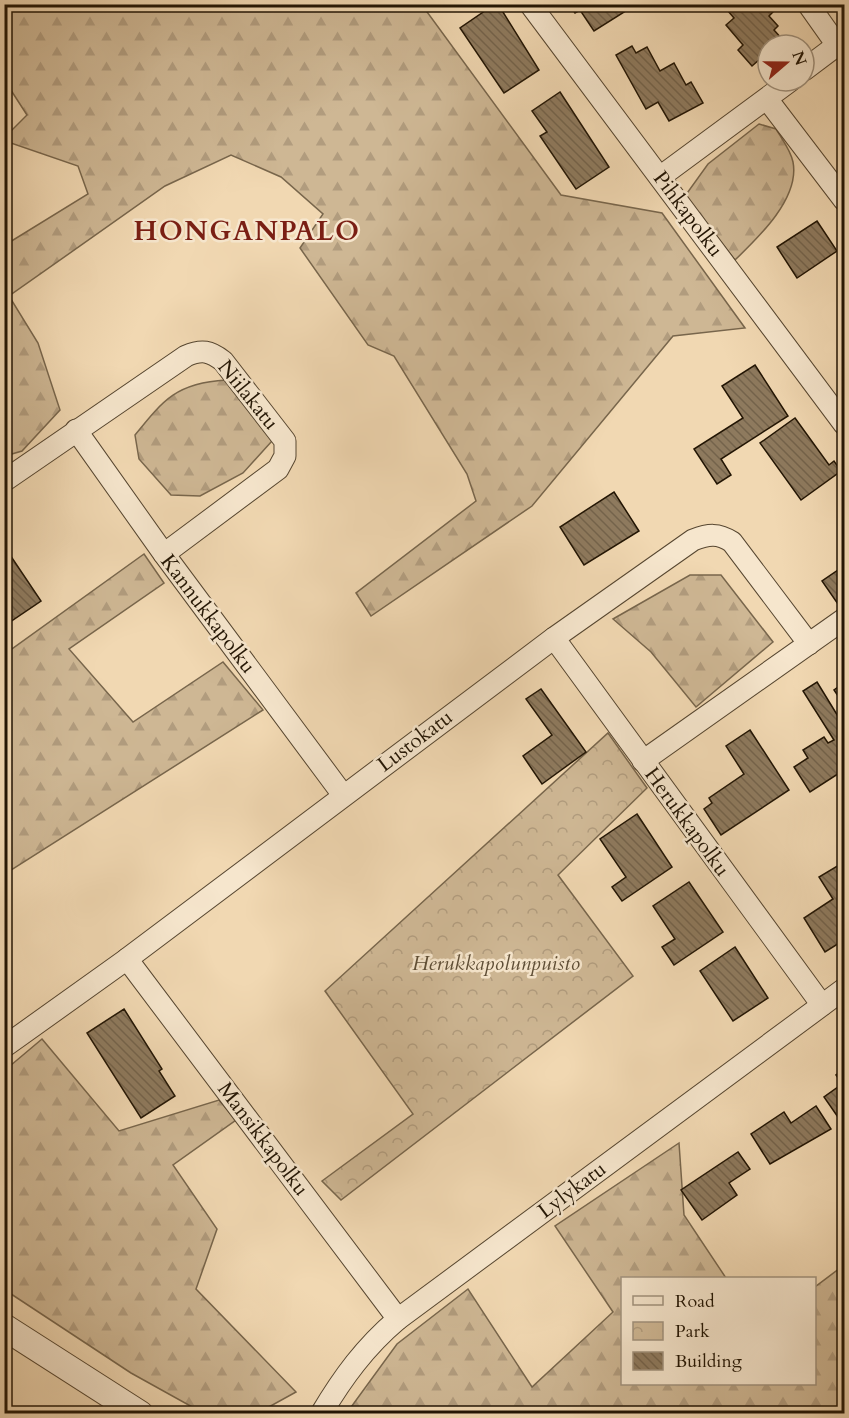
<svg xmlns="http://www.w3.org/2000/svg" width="849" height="1418" font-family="Cardo,serif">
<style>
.forest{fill:url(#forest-firs);stroke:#78664c;stroke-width:1.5}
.park{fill:url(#park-crowns);stroke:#78664c;stroke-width:1.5}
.building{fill:url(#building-back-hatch);stroke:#221504;stroke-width:1.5}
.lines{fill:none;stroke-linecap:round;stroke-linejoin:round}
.minor-casing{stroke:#564630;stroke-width:23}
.tertiary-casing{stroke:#564630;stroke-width:28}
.minor{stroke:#f6e6cd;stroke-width:21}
.tertiary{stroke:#f6e6cd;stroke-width:26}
.labels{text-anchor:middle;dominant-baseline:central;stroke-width:5;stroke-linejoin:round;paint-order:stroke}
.street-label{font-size:21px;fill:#221504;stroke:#f6e6cd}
.park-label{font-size:21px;font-style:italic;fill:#5e4e36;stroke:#f6e6cd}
.district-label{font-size:27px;font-weight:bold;letter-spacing:1.5px;fill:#7a1f14;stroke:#f6e6cd}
</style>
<defs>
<pattern id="forest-firs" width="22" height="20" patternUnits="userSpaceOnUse" patternTransform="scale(1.5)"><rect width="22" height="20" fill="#ceb794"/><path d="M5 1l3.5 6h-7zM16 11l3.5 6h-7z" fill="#b19c7e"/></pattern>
<pattern id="park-crowns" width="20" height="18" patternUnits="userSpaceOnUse" patternTransform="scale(1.5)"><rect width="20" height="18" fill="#ceb794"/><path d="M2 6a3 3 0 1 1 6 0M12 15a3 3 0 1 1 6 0" fill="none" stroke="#b19c7e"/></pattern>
<pattern id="building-back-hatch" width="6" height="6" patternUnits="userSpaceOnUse" patternTransform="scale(1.5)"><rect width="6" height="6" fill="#8e7a5e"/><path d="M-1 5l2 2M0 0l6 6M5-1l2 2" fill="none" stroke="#74634b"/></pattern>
</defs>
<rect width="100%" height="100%" fill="#f1d8b2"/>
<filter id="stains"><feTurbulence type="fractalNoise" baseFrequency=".00333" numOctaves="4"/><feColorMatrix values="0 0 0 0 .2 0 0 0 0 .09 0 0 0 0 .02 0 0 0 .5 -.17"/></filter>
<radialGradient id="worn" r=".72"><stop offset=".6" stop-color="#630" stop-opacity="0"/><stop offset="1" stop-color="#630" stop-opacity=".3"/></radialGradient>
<!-- forest -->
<g class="forest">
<path d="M 5,4 L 422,5 L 561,195 L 662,213 L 745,328 L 673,336 L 532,506 L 371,616 L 356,593 L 476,501 L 467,474 L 394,356 L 368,345 L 300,248 L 323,214 L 281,177 L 231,155 L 165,186 L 9,296 L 38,343 L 60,410 L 22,451 L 5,456 L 5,245 L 88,194 L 78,166 L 5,141 L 5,137 L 27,115 L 5,81 Z"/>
<path d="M 759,124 L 776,129 C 782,139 791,151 793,162 C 800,198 759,237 735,260 L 685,196 L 708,164 Z"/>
<path d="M 226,380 L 272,441 L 243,473 L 200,496 L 171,495 L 139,459 L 135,435 C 164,399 177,383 226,380 Z"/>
<path d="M 144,554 L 164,583 L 69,649 L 133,722 L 223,662 L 263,710 L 5,874 L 5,654 Z"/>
<path d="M 690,575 L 721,575 L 773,642 L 696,707 L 651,652 L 613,619 Z"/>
<path d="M 42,1039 L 119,1131 L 219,1100 L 236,1120 L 173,1165 L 217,1229 L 196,1289 L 296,1392 L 258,1413 L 203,1413 L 131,1373 L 5,1290 L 4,1071 Z"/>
<path d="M 679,1143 L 684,1215 L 726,1278 L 622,1278 L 622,1384 L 814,1384 L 815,1287 L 844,1265 L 844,1413 L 346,1414 L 397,1344 L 468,1289 L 532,1387 L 613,1312 L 555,1226 Z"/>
</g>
<!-- park -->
<path class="park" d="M 608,733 L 647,788 L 558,875 L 633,976 L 341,1200 L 322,1181 L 413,1114 L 325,991 Z"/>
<!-- building -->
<g class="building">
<path d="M 495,4 L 498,4 L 539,70 L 504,93 L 460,28 Z"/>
<path d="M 569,4 L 627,4 L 629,9 L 594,31 L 580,10 L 575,13 Z"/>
<path d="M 722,4 L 767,4 L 773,12 L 769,16 L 778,26 L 774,30 L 782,39 L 776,45 L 768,45 L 768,52 L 752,66 L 738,50 L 743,45 L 726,25 L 734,18 Z"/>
<path d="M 632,46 L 636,53 L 647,47 L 660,71 L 674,63 L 686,85 L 691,82 L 703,103 L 669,121 L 658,102 L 646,109 L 616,55 Z"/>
<path d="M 560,92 L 609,167 L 576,189 L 540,136 L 547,132 L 532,111 Z"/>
<path d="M 817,221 L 837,251 L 797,278 L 777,247 Z"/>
<path d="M 755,365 L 788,416 L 721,459 L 731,475 L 717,484 L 694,449 L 743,418 L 722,386 Z"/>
<path d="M 795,418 L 829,465 L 834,461 L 841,471 L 801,500 L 760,443 Z"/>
<path d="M 614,492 L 639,531 L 584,565 L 560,527 Z"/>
<path d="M 4,546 L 41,601 L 4,626 Z"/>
<path d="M 844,566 L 844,604 L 840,607 L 822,581 Z"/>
<path d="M 817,682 L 844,726 L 844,770 L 810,792 L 794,767 L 808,758 L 803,750 L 824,737 L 828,743 L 834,740 L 803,691 Z"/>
<path d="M 844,683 L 844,705 L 834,690 Z"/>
<path d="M 541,689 L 586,752 L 542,784 L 523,756 L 552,735 L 526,699 Z"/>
<path d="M 750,730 L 789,790 L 721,835 L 704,809 L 712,803 L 709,798 L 744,774 L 726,746 Z"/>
<path d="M 637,814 L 672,867 L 622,901 L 612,887 L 626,877 L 600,839 Z"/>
<path d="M 844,862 L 844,940 L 825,952 L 804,918 L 833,899 L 819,877 Z"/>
<path d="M 689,882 L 723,932 L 674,965 L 662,947 L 675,939 L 653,906 Z"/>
<path d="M 735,947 L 768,998 L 733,1021 L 700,971 Z"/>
<path d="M 124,1009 L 162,1069 L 159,1071 L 175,1096 L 141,1118 L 87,1033 Z"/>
<path d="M 844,1069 L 844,1116 L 840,1120 L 824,1097 L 842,1084 L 836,1075 Z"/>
<path d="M 816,1106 L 831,1129 L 770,1164 L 751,1134 L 784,1112 L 791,1123 Z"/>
<path d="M 738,1152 L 750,1169 L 729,1183 L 737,1195 L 702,1220 L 681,1190 Z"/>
</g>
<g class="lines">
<!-- minor casing -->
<g class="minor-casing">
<g id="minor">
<path d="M 530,4 L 844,424"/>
<path d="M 808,4 L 837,45"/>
<path d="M 804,70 L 844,40"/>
<path d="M 767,99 L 844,200"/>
<path d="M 660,177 L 790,81"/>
<path d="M 76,430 L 164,554 L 343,795"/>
<path d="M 4,481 L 186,356 C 202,349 210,351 223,361 L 285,441 L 285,456 L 278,469 L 164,554"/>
<path d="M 554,638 L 822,1005"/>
<path d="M 643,761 L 844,619"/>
<path d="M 127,959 L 398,1319"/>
<path d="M 4,1047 L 127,959 L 554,638 L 693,540 C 709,534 718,533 732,542 L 809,644"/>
<path d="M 321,1414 C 343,1377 365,1347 398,1319 L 844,989"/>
</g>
</g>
<!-- tertiary casing -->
<g class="tertiary-casing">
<path id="tertiary" d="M 4,1327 L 140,1414"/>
</g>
<!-- minor -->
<use href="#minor" class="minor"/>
<!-- tertiary -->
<use href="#tertiary" class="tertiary"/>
</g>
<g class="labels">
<!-- street labels -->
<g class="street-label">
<text transform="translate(688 214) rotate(53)">Pihkapolku</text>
<text transform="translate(248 395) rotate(51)">Niilakatu</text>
<text transform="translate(208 614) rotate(53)">Kannukkapolku</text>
<text transform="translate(415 741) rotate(-37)">Lustokatu</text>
<text transform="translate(687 822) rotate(54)">Herukkapolku</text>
<text transform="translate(263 1139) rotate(53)">Mansikkapolku</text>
<text transform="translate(572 1190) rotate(-37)">Lylykatu</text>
</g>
<!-- park labels -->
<g class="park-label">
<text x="496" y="963">Herukkapolunpuisto</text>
</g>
<!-- district labels -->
<g class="district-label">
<text x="247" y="231">HONGANPALO</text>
</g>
</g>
<!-- margin -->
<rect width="849" height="1418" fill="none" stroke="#f1d8b2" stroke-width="24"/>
<rect x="6" y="6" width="837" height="1406" fill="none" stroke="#221504" stroke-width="3"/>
<rect x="12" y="12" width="825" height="1394" fill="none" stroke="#221504" stroke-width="1.5"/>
<!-- legend -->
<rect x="621" y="1277" width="195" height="108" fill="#f6e6cd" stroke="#a1927d" stroke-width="1.5"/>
<rect x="633" y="1296" width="30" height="9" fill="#f6e6cd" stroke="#a1927d" stroke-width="1.5"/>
<text x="675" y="1307" font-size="18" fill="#221504">Road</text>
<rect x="633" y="1322" width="30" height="18" fill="url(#park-crowns)" stroke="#a1927d" stroke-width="1.5"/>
<text x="675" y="1337" font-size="18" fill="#221504">Park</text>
<rect x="633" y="1352" width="30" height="18" fill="url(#building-back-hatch)" stroke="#a1927d" stroke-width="1.5"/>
<text x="675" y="1367" font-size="18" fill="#221504">Building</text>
<!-- north arrow -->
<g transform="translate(786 63) rotate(70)"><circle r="28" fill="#f6e6cd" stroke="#a1927d" stroke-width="1.5"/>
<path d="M0-4.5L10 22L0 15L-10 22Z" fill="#8f2418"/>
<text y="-9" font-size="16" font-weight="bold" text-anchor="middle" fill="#221504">N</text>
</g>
<rect width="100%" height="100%" filter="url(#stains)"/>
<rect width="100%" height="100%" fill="url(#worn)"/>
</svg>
